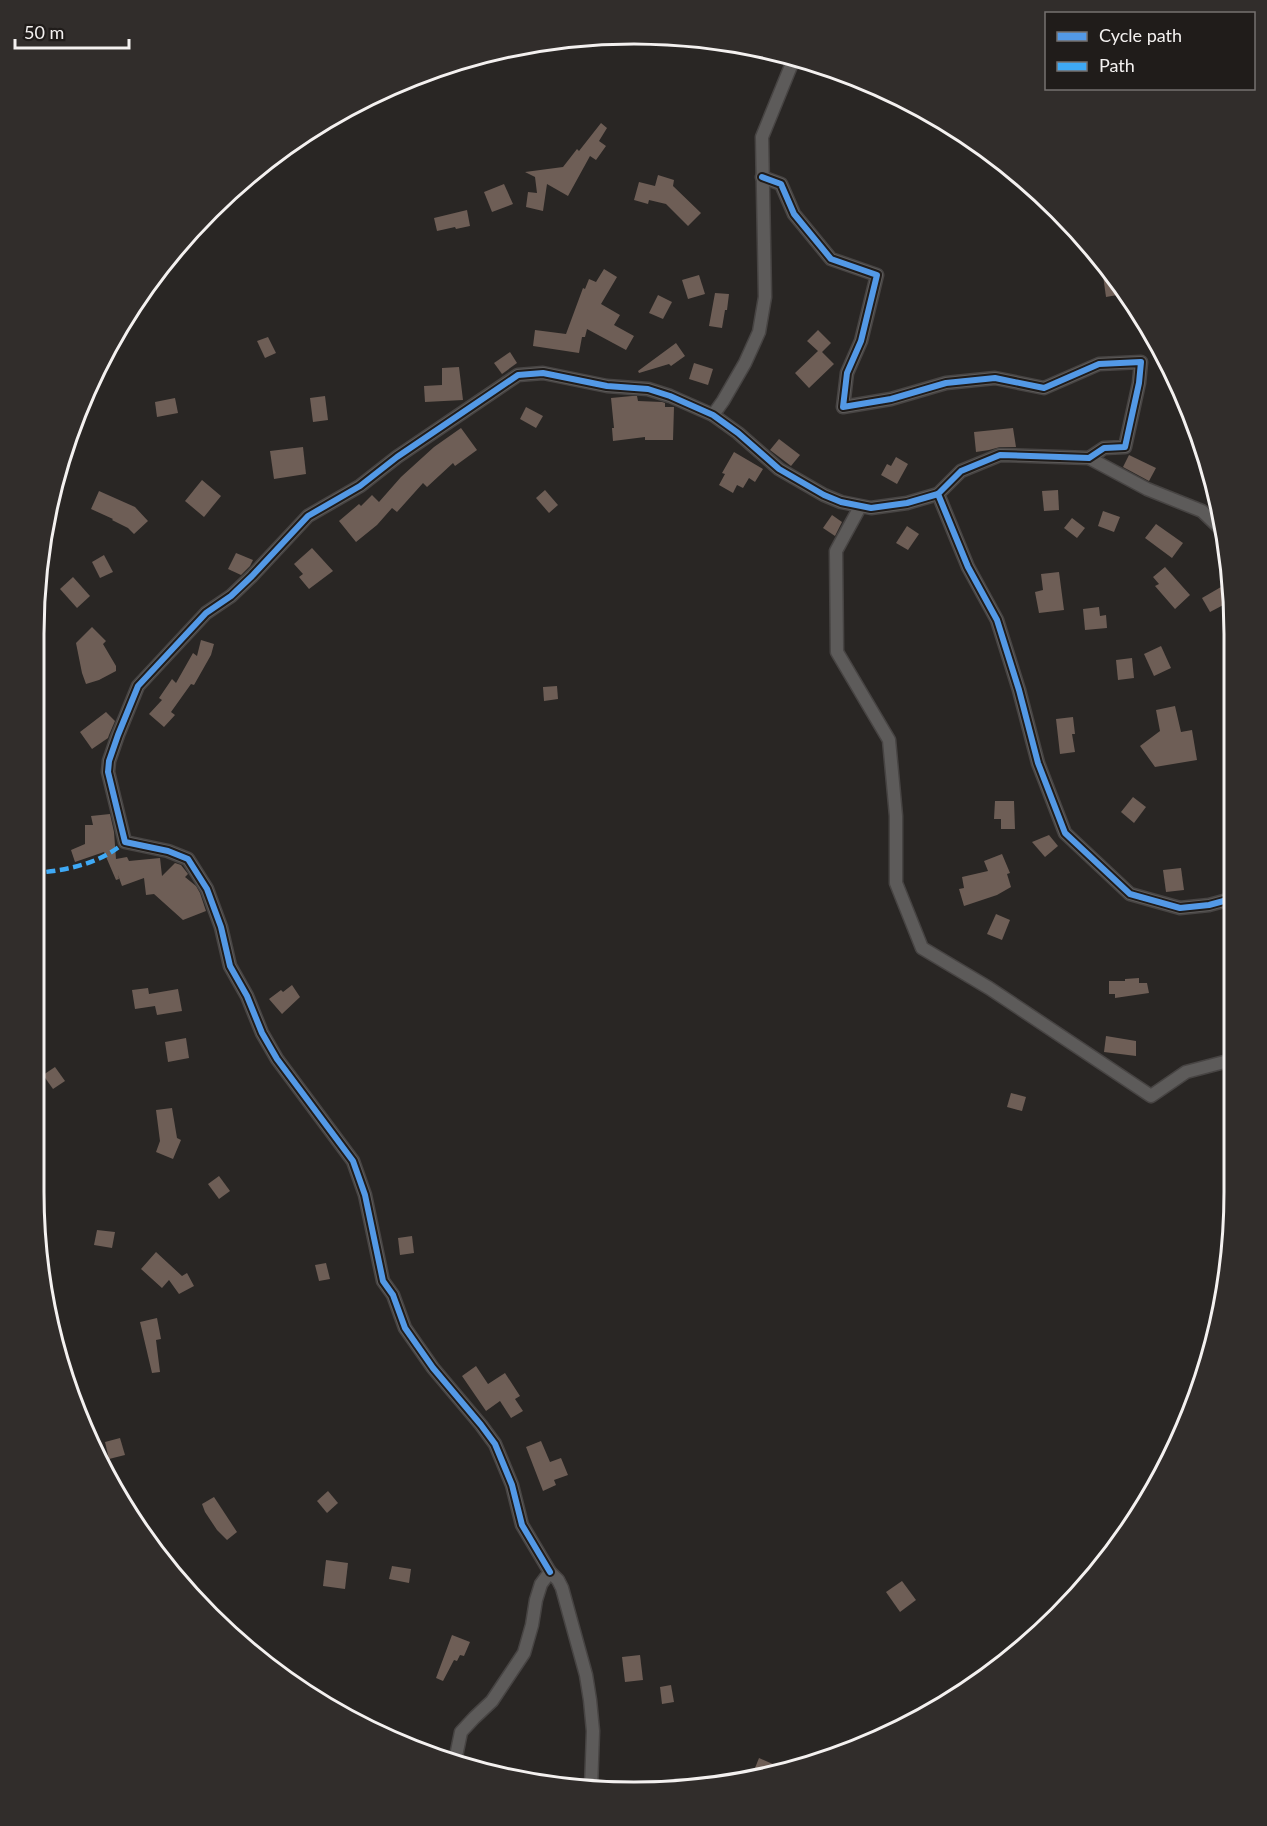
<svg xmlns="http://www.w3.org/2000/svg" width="1267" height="1826" font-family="Lato,sans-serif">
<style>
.building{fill:#6e5e56}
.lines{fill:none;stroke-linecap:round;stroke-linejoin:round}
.minor-casing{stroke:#474443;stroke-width:15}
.minor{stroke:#5d5b5a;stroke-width:12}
.quiet{stroke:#3fa9f5;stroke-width:4.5;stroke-dasharray:9 4.5;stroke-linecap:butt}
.cycleway-casing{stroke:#201c1a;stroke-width:10}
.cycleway{stroke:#5399e6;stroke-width:6}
.rim{fill:none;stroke:#f4f1f0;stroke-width:3}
</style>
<rect width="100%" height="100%" fill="#292624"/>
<!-- building -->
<g class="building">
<path d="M 601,123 L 607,128 L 599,141 L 606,146 L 596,160 L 590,156 L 568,196 L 547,184 L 543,211 L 526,207 L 528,192 L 537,193 L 535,177 L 525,172 L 563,167 L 577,149 L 579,151 Z"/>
<path d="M 658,175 L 674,180 L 673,186 L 701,213 L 688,226 L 666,204 L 649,200 L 648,204 L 634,200 L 639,182 L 655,186 Z"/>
<path d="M 504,184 L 513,204 L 492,212 L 484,192 Z"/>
<path d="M 467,210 L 470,226 L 456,229 L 455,227 L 437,231 L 434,218 Z"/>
<path d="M 1101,261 L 1123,294 L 1106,297 Z"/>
<path d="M 604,269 L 617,277 L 601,304 L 620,315 L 614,325 L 634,336 L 626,350 L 587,329 L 585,337 L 582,337 L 579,353 L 533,346 L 535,330 L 566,334 L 583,288 L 585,289 L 589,279 L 596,282 Z"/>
<path d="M 699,275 L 705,294 L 688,299 L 682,280 Z"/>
<path d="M 715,293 L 729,294 L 727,310 L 725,310 L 722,328 L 709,326 Z"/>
<path d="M 658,295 L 672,302 L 663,319 L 649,313 Z"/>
<path d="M 818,330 L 831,343 L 822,352 L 834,364 L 809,388 L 795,373 L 818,351 L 807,341 Z"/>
<path d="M 268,337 L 276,353 L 265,358 L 257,341 Z"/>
<path d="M 676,343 L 685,356 L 671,366 L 669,364 L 639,373 L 638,371 Z"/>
<path d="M 510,352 L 517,363 L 502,374 L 494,363 Z"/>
<path d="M 694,363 L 713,369 L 708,385 L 689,379 Z"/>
<path d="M 459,367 L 463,400 L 425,402 L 424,386 L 442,385 L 442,368 Z"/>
<path d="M 325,396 L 328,420 L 313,422 L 310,398 Z"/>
<path d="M 632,396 L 637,396 L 638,401 L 662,402 L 665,403 L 665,407 L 674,407 L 673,440 L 645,440 L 645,437 L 613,441 L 612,428 L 614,428 L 611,398 Z"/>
<path d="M 175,398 L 178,413 L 157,417 L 155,402 Z"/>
<path d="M 526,407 L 543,416 L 536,428 L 520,419 Z"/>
<path d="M 461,428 L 477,450 L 455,466 L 453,463 L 427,487 L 423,483 L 397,512 L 392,508 L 377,525 L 356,542 L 339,521 L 359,504 L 361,506 L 372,495 L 379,502 L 401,477 L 434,447 Z"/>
<path d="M 1013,428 L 1016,447 L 1000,447 L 989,450 L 976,452 L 974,432 Z"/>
<path d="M 779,439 L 800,455 L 791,466 L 770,450 Z"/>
<path d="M 303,447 L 306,474 L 274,479 L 270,451 Z"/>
<path d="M 734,452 L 763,469 L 755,482 L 749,478 L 743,488 L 737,485 L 733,493 L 719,485 L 725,474 L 722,473 Z"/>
<path d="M 1129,455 L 1156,468 L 1149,481 L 1123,467 Z"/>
<path d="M 896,457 L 908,464 L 897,484 L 881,475 L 887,464 L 891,466 Z"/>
<path d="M 202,480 L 221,496 L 204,517 L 185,501 Z"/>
<path d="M 545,490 L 558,505 L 549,513 L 536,498 Z"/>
<path d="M 1058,490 L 1059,510 L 1044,511 L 1042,491 Z"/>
<path d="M 99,491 L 135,507 L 148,521 L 134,534 L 128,528 L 112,520 L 113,519 L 91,509 Z"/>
<path d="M 1103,511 L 1120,517 L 1114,532 L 1098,526 Z"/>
<path d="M 832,515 L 842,522 L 835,536 L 823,528 Z"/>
<path d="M 1072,518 L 1085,528 L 1077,538 L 1064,528 Z"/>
<path d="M 1156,524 L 1183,543 L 1172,558 L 1145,538 Z"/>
<path d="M 907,526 L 919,534 L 908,550 L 896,543 Z"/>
<path d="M 312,548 L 333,571 L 309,589 L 299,577 L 303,574 L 294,564 Z"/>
<path d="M 236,553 L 253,560 L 250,566 L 241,575 L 228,569 Z"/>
<path d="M 104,555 L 113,572 L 100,578 L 92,562 Z"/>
<path d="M 1165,567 L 1190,595 L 1175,609 L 1155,586 L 1159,584 L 1153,577 Z"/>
<path d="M 1059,572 L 1064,610 L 1039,613 L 1035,592 L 1043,590 L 1041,574 Z"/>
<path d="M 73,577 L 90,596 L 77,608 L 60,589 Z"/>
<path d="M 1221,587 L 1229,602 L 1210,612 L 1202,598 Z"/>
<path d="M 1099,607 L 1100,616 L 1106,615 L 1107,628 L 1085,630 L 1083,609 Z"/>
<path d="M 92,627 L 106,641 L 103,644 L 116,666 L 116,671 L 99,680 L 86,684 L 82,673 L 76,643 Z"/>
<path d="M 201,640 L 214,644 L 211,655 L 194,685 L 191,684 L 171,712 L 175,715 L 164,727 L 149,714 L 162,700 L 159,698 L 172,679 L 176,683 L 193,653 L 197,656 Z"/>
<path d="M 1161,646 L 1171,668 L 1154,676 L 1144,654 Z"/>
<path d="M 1132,658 L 1134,678 L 1118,680 L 1116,660 Z"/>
<path d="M 557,686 L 558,699 L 544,701 L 543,687 Z"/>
<path d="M 1175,706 L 1181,732 L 1192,730 L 1197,760 L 1155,767 L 1140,746 L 1160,731 L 1156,710 Z"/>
<path d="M 106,712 L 115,721 L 109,735 L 108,738 L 92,749 L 80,732 Z"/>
<path d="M 1073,717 L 1075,734 L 1072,734 L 1075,752 L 1060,754 L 1056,719 Z"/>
<path d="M 1133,797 L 1146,807 L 1134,823 L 1121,812 Z"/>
<path d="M 995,801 L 1014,801 L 1015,829 L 1001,829 L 1001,819 L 994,819 Z"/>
<path d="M 110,814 L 114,832 L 116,859 L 127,857 L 129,861 L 160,858 L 162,876 L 175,863 L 181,865 L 188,874 L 185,877 L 196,886 L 200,893 L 206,911 L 183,920 L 154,894 L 146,895 L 144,878 L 122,886 L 118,875 L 119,879 L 116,880 L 104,852 L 75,862 L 71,850 L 85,844 L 85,825 L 93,825 L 91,816 Z"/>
<path d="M 1049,835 L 1058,846 L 1045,857 L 1032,842 Z"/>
<path d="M 1002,854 L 1010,873 L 1007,874 L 1011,887 L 997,895 L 964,906 L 959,889 L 964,888 L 962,877 L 988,871 L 984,861 Z"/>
<path d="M 1181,868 L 1184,890 L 1166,892 L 1163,870 Z"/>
<path d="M 996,914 L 1010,920 L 1002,940 L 987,934 Z"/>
<path d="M 1139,978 L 1139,983 L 1147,983 L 1149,993 L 1115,998 L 1115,994 L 1109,994 L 1109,981 L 1125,981 L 1125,979 Z"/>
<path d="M 292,985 L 300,997 L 282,1014 L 269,999 L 281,990 L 283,992 Z"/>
<path d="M 148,988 L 149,994 L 178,989 L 182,1011 L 157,1015 L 155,1006 L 135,1009 L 132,990 Z"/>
<path d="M 1106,1036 L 1136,1041 L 1136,1056 L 1104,1052 Z"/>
<path d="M 186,1038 L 189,1058 L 168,1062 L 165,1042 Z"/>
<path d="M 55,1067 L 65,1081 L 53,1089 L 43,1075 Z"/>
<path d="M 1011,1093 L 1026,1097 L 1022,1111 L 1007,1107 Z"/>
<path d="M 172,1108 L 177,1138 L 181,1140 L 173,1159 L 156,1152 L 160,1141 L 156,1110 Z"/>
<path d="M 219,1176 L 230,1191 L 219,1199 L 208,1184 Z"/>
<path d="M 97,1230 L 115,1232 L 112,1248 L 94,1245 Z"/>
<path d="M 412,1236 L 414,1253 L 400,1255 L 398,1238 Z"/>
<path d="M 156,1252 L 182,1276 L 187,1273 L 194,1286 L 179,1294 L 169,1280 L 162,1288 L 141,1269 Z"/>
<path d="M 326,1263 L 330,1279 L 319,1281 L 315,1265 Z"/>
<path d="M 157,1318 L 161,1339 L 156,1340 L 160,1372 L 152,1373 L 140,1322 Z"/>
<path d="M 476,1366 L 488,1384 L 505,1373 L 520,1396 L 515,1399 L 523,1411 L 511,1418 L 500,1401 L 486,1411 L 462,1376 Z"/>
<path d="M 120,1438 L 125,1455 L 109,1459 L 105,1442 Z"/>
<path d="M 541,1441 L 550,1462 L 561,1458 L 568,1475 L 554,1480 L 556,1485 L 543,1491 L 526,1447 Z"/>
<path d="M 328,1491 L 338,1503 L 327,1513 L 317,1501 Z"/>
<path d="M 214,1497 L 237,1532 L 227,1540 L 217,1530 L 205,1512 L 202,1504 Z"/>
<path d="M 326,1560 L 348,1563 L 345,1589 L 323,1586 Z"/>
<path d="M 392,1566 L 411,1569 L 409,1583 L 389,1579 Z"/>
<path d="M 902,1581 L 916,1600 L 900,1612 L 886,1592 Z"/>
<path d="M 452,1635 L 470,1642 L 464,1656 L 460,1655 L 457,1661 L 454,1660 L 443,1681 L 436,1678 Z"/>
<path d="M 640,1655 L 643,1680 L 625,1682 L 622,1657 Z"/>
<path d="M 671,1685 L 674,1702 L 662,1704 L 660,1687 Z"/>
<path d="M 759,1758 L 775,1765 L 771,1776 L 765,1777 L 753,1773 Z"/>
</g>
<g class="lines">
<!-- minor casing -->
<g class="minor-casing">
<g id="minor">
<path d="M 762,177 L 781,184 L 794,214 L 831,259 L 877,275 L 861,341 L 847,373 L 843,407 L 891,399 L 946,383 L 995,378 L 1044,388 L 1099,364 L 1141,362 L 1139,383 L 1125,447 L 1104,448 L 1089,458 L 1000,455 L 961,471 L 938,494 L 968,567 L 997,620 L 1019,690 L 1038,763 L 1065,833 L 1130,894 L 1180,908 L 1209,905 L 1231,899"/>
<path d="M 713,415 L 723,401 L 745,363 L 759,332 L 765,297 L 762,137 L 795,56"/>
<path d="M 1089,458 L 1147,489 L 1202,511 L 1224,532"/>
<path d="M 860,507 L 836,551 L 837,652 L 889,740 L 896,816 L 896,883 L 922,948 L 989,988 L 1151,1096 L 1186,1072 L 1232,1060"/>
<path d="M 550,1572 L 522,1525 L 512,1485 L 495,1444 L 481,1425 L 433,1368 L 405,1328 L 393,1295 L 383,1281 L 365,1195 L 353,1161 L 277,1059 L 262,1033 L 247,996 L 230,966 L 221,927 L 207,889 L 188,859 L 168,851 L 125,842 L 108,772 L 109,761 L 118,735 L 138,686 L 206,613 L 231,596 L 252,576 L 308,516 L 360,486 L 397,457 L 518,375 L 543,373 L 607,386 L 648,389 L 670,396 L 713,415 L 738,433 L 779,469 L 824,495 L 841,502 L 871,508 L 907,503 L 938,494"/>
<path d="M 455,1761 L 461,1732 L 474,1718 L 492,1701 L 524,1653 L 532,1625 L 536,1600 L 541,1584 L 550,1572 L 558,1580 L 562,1588 L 586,1675 L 590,1700 L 593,1731 L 591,1788"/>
</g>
</g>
<!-- minor -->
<use href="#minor" class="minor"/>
<!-- quiet -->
<path class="quiet" d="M 33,873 C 65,871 100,864 125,842"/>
<!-- cycleway casing -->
<g class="cycleway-casing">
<g id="cycleway">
<path d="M 762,177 L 781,184 L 794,214 L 831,259 L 877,275 L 861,341 L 847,373 L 843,407 L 891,399 L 946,383 L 995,378 L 1044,388 L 1099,364 L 1141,362 L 1139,383 L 1125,447 L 1104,448 L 1089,458 L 1000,455 L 961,471 L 938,494 L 968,567 L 997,620 L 1019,690 L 1038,763 L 1065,833 L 1130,894 L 1180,908 L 1209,905 L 1231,899"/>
<path d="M 550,1572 L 522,1525 L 512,1485 L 495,1444 L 481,1425 L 433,1368 L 405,1328 L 393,1295 L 383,1281 L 365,1195 L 353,1161 L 277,1059 L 262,1033 L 247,996 L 230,966 L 221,927 L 207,889 L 188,859 L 168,851 L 125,842 L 108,772 L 109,761 L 118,735 L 138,686 L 206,613 L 231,596 L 252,576 L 308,516 L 360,486 L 397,457 L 518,375 L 543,373 L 607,386 L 648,389 L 670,396 L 713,415 L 738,433 L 779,469 L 824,495 L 841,502 L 871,508 L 907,503 L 938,494"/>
</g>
</g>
<!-- cycleway -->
<use href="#cycleway" class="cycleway"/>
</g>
<!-- crop -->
<path d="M0 0H1267V1826H0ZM634 44H634A590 590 0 0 1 1224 634V1192A590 590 0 0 1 634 1782H634A590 590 0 0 1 44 1192V634A590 590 0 0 1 634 44Z" fill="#312d2b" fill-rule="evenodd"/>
<path class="rim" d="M634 44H634A590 590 0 0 1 1224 634V1192A590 590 0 0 1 634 1782H634A590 590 0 0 1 44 1192V634A590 590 0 0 1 634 44Z"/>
<!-- legend -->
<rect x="1045" y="12" width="210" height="78" fill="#201c1a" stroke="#757170" stroke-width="1.5"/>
<rect x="1057" y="32" width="30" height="9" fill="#5399e6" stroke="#757170" stroke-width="1.5"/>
<text x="1099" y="42" font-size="18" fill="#f4f1f0">Cycle path</text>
<rect x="1057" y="62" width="30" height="9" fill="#3fa9f5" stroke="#757170" stroke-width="1.5"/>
<text x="1099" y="72" font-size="18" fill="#f4f1f0">Path</text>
<!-- scale -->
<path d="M15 39v9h114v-9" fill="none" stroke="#f4f1f0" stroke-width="3"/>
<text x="24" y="39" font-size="18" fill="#f4f1f0" stroke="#201c1a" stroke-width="4.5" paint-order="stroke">50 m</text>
</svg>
